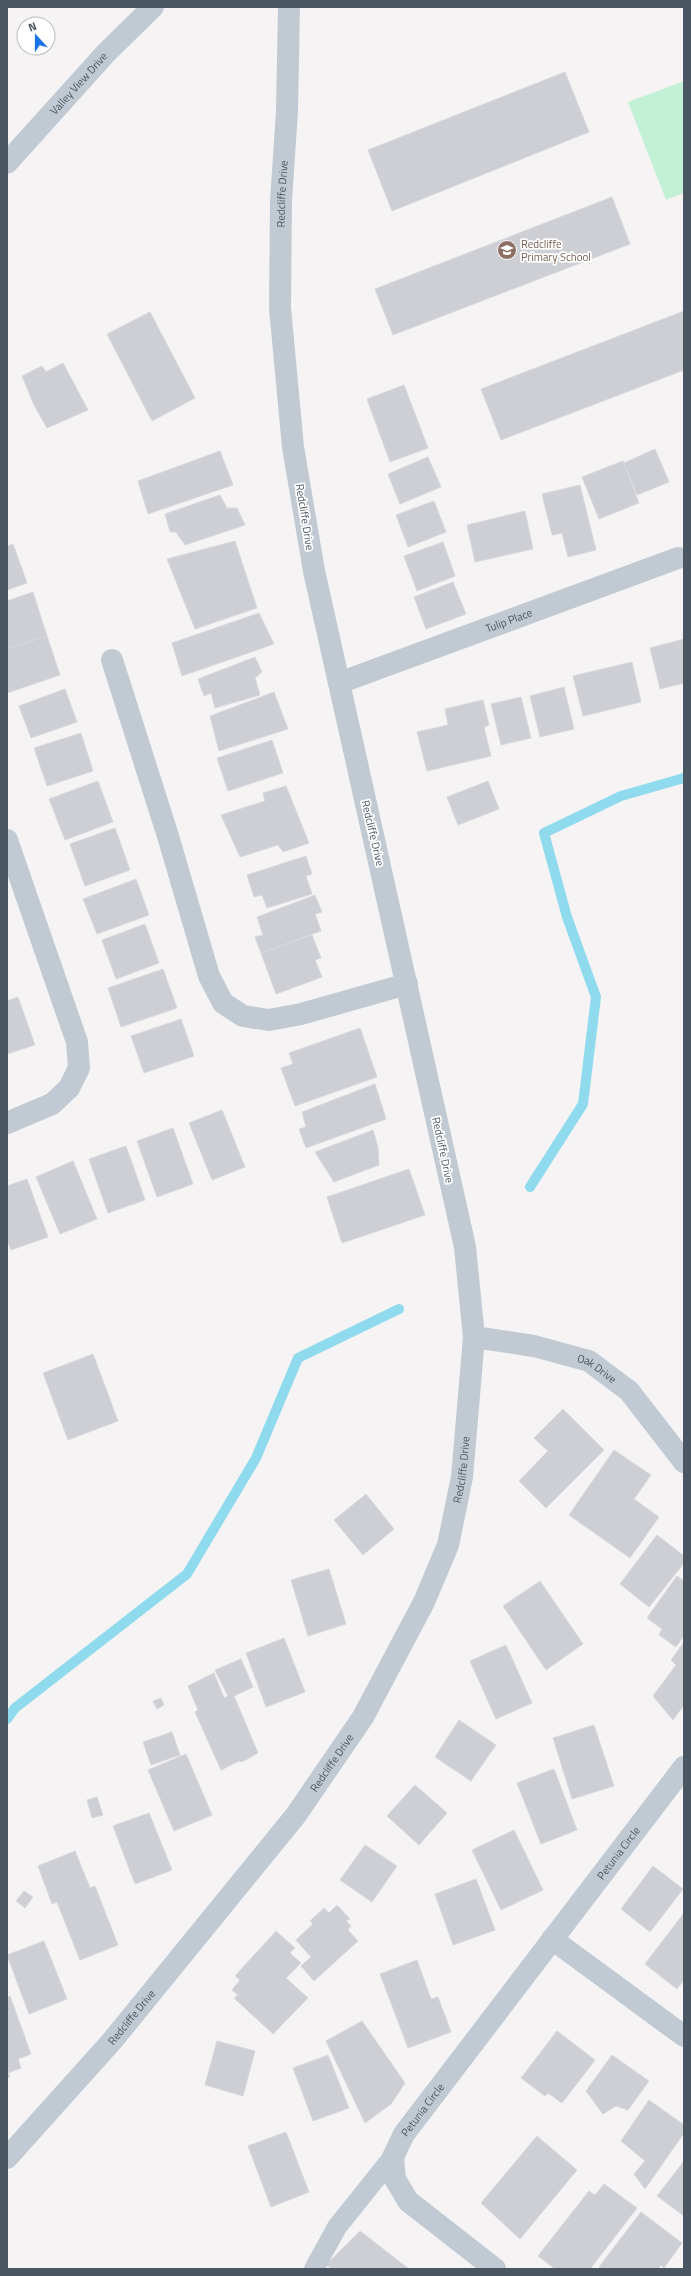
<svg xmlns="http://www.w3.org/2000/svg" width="691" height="2276" font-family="'Titillium Web',sans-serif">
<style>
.green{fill:#c3f1d5}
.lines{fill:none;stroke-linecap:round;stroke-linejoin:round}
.stream{stroke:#90daee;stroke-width:10}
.building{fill:#cdcfd5;stroke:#d7d9de}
.lane{stroke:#c1cad2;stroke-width:20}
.street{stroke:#c1cad2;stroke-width:22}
.labels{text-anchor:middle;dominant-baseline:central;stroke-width:3.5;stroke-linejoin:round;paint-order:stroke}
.street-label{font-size:11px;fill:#4a5661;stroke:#fff}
.education-label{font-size:11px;fill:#785e54;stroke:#fff;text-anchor:start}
</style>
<rect width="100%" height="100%" fill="#f5f3f3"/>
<!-- green -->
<path class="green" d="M 684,81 L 684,193 L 666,200 L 628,102 Z"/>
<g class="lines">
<!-- stream -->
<g class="stream">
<path d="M 530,1187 L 583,1104 L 596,997 L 567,917 L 544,833 L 621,796 L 684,778"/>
<path d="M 7,1719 L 15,1708 L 187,1574 L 256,1458 L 298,1358 L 399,1309"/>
</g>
</g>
<!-- building -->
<g class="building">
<path d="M 565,72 L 589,132 L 392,211 L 368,150 Z"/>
<path d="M 612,197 L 630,244 L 393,335 L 375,289 Z"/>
<path d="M 684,311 L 684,370 L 501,440 L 481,389 Z"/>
<path d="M 150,312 L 195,398 L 152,421 L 107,334 Z"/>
<path d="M 63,363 L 88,410 L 47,428 L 34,405 L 22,376 L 42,366 L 46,372 Z"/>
<path d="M 404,385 L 428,448 L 390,462 L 367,399 Z"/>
<path d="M 655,449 L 669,482 L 637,495 L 624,463 Z"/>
<path d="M 220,451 L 233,485 L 148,514 L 138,481 Z"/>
<path d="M 428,457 L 441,487 L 400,504 L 388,474 Z"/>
<path d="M 623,461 L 639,503 L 599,519 L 582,477 Z"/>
<path d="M 580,485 L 596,550 L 568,557 L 562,533 L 552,535 L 542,494 Z"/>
<path d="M 220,495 L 227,508 L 237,508 L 245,525 L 185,545 L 176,532 L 170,532 L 165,514 Z"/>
<path d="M 434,501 L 446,532 L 408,547 L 396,515 Z"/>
<path d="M 525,511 L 533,549 L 475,562 L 467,525 Z"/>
<path d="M 235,541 L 257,608 L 195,629 L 167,559 Z"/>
<path d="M 443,542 L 455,576 L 417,591 L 404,556 Z"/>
<path d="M 13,544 L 27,583 L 7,590 L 7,546 Z"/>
<path d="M 453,582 L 466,614 L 426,629 L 414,597 Z"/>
<path d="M 33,592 L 47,636 L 7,649 L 7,601 Z"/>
<path d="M 259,613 L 274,644 L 182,676 L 172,643 Z"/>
<path d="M 47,636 L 60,675 L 7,693 L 7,649 Z"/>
<path d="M 684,639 L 684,683 L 660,689 L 650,648 Z"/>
<path d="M 255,657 L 262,672 L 255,678 L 260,695 L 215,708 L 211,693 L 204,696 L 198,679 Z"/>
<path d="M 632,662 L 641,702 L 583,716 L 573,676 Z"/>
<path d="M 564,687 L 574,729 L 540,737 L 530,696 Z"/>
<path d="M 65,689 L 77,722 L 31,738 L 19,706 Z"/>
<path d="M 274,692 L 288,729 L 219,751 L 210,716 Z"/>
<path d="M 521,697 L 531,738 L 501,745 L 491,704 Z"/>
<path d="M 483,700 L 489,725 L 484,727 L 491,756 L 427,771 L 417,732 L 448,725 L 445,709 Z"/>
<path d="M 81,733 L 93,771 L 47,786 L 34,748 Z"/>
<path d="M 272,740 L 283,773 L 228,791 L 217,758 Z"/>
<path d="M 98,781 L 113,822 L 65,840 L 49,799 Z"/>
<path d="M 488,781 L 499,809 L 458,825 L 447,797 Z"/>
<path d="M 286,786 L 309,843 L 283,852 L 278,845 L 240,857 L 221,815 L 265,801 L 263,793 Z"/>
<path d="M 115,828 L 130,870 L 85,886 L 70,844 Z"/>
<path d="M 306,856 L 312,874 L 306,876 L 312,894 L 267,908 L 262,895 L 254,897 L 247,875 Z"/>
<path d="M 136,879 L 149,915 L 97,934 L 83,899 Z"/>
<path d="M 315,895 L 322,912 L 315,914 L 321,931 L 261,953 L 255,937 L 263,935 L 257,917 Z"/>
<path d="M 145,924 L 159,963 L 116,979 L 102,940 Z"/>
<path d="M 312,935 L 321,958 L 315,960 L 322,977 L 276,994 L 261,953 Z"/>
<path d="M 163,969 L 177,1008 L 121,1027 L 108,988 Z"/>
<path d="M 18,997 L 35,1045 L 7,1054 L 7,1001 Z"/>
<path d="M 181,1019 L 194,1056 L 144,1073 L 131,1036 Z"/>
<path d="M 360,1028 L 377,1077 L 295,1106 L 281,1068 L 293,1064 L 289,1053 Z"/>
<path d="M 375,1084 L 386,1119 L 306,1148 L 299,1129 L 306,1127 L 302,1112 Z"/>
<path d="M 222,1110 L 245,1167 L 212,1180 L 189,1123 Z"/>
<path d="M 173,1128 L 193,1184 L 157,1197 L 137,1141 Z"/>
<path d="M 373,1130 L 378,1147 L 379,1165 L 334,1182 L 315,1152 Z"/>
<path d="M 126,1146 L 145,1200 L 108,1213 L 89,1159 Z"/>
<path d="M 73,1161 L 97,1219 L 60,1234 L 36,1177 Z"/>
<path d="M 409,1169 L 425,1215 L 342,1243 L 327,1197 Z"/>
<path d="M 27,1179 L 48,1237 L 11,1250 L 7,1240 L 7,1186 Z"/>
<path d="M 93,1354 L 118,1421 L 68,1440 L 43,1373 Z"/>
<path d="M 563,1409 L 604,1450 L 546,1508 L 519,1481 L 548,1451 L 534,1438 Z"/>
<path d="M 614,1450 L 651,1475 L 634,1499 L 659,1517 L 630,1558 L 569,1515 Z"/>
<path d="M 366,1494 L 394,1529 L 363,1555 L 334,1520 Z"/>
<path d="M 657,1535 L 684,1556 L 684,1563 L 649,1607 L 620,1584 Z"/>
<path d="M 329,1569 L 346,1624 L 308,1636 L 291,1580 Z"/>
<path d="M 677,1576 L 684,1581 L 684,1636 L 676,1647 L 659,1635 L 662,1629 L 647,1618 Z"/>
<path d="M 540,1581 L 583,1644 L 546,1670 L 503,1606 Z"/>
<path d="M 284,1638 L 305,1692 L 266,1707 L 246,1653 Z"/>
<path d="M 684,1642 L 684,1705 L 673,1720 L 653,1696 L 676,1665 L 671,1660 Z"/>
<path d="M 506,1645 L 532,1703 L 496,1719 L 470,1661 Z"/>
<path d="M 241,1659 L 253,1687 L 234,1696 L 258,1753 L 242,1762 L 239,1761 L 221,1770 L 195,1712 L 198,1710 L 188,1686 L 214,1673 L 224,1698 L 228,1696 L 215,1670 Z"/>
<path d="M 161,1698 L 164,1705 L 157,1709 L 153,1701 Z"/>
<path d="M 459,1720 L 496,1745 L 471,1781 L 435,1757 Z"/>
<path d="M 594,1725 L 614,1786 L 572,1799 L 553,1738 Z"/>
<path d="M 172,1732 L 180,1755 L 151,1765 L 143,1742 Z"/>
<path d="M 186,1754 L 212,1815 L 174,1831 L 148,1770 Z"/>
<path d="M 554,1769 L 577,1830 L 541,1844 L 517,1783 Z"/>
<path d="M 415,1785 L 447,1813 L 419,1845 L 387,1816 Z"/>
<path d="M 97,1797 L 103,1815 L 92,1818 L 87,1800 Z"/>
<path d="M 149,1813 L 172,1870 L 135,1884 L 113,1826 Z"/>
<path d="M 514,1830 L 543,1890 L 501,1910 L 472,1850 Z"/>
<path d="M 365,1845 L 397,1866 L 372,1902 L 340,1880 Z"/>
<path d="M 75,1851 L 90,1888 L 95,1886 L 118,1945 L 80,1960 L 57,1902 L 52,1904 L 38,1866 Z"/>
<path d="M 653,1866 L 683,1889 L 650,1932 L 621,1909 Z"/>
<path d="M 476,1879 L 495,1930 L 453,1945 L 435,1894 Z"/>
<path d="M 24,1891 L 33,1897 L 25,1908 L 16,1901 Z"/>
<path d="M 337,1905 L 350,1919 L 346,1921 L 351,1926 L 348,1930 L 358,1941 L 314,1981 L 301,1966 L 311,1957 L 296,1940 L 313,1924 L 310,1921 L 324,1908 L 329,1913 Z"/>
<path d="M 684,1913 L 684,1980 L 677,1989 L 645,1964 Z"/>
<path d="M 276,1931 L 295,1948 L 290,1953 L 301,1963 L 286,1978 L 308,1998 L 273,2034 L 234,1998 L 238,1995 L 232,1990 L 240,1980 L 235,1976 Z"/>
<path d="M 44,1941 L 67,1999 L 29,2014 L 7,1955 Z"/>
<path d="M 417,1960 L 431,1999 L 438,1997 L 451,2032 L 408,2048 L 380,1974 Z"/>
<path d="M 10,1996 L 31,2054 L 18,2059 L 21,2068 L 8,2073 L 10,2077 L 7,2078 L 7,1997 Z"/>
<path d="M 362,2021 L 405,2083 L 391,2104 L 365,2123 L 326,2041 Z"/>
<path d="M 557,2031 L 595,2060 L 562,2103 L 548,2093 L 545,2096 L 521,2078 Z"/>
<path d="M 217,2041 L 255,2051 L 243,2096 L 205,2085 Z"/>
<path d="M 328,2055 L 349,2108 L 313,2121 L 293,2068 Z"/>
<path d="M 612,2055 L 649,2081 L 628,2110 L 616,2106 L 603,2114 L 586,2091 Z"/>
<path d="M 649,2100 L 684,2125 L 684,2133 L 645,2189 L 634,2174 L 645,2161 L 621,2141 Z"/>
<path d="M 286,2132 L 309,2192 L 271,2207 L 248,2146 Z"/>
<path d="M 537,2136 L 577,2170 L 520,2239 L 481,2203 Z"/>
<path d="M 684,2161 L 684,2216 L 657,2196 Z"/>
<path d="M 604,2184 L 637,2208 L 590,2269 L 555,2269 L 538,2256 L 589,2191 L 595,2195 Z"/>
<path d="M 641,2212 L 682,2243 L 664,2268 L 661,2265 L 658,2269 L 601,2269 L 599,2267 Z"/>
<path d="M 360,2231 L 409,2269 L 332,2269 L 326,2265 Z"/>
</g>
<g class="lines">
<!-- lane -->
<path class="lane" d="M 314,2269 L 337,2227 L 393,2157"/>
<!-- street -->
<g class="street">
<path id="s1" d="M 7,163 L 106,53 L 153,7"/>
<path d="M 112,660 L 168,836 L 209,976 L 223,1003 L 243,1016 L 269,1020 L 301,1014 L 407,984"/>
<path id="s2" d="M 339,683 L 678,558"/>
<path d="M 7,840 L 77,1042 L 79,1068 L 69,1088 L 52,1104 L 7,1123"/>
<path id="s3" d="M 474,1337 L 534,1346 L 589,1361 L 629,1391 L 684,1462"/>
<path d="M 552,1939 L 684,2036"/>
<path id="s4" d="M 7,2158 L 112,2041 L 296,1815 L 363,1717 L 424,1602 L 448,1545 L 462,1477 L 474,1337 L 465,1247 L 314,571 L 293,447 L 280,308 L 281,201 L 287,111 L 289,7"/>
<path id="s5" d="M 495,2269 L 408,2201 L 395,2179 L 393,2157 L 404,2134 L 684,1767"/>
</g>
</g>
<!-- icons -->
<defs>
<g id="school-disc" transform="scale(1)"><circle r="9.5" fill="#8d6e63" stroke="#fff"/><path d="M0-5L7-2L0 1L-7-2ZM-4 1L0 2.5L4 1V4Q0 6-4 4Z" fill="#fff"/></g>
</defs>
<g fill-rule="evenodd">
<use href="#school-disc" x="507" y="250"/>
</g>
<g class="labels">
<!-- street labels -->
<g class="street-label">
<text stroke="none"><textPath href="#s1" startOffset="107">Valley View Drive</textPath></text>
<text stroke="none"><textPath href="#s4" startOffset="2132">Redcliffe Drive</textPath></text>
<text transform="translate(305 517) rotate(81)">Redcliffe Drive</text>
<text stroke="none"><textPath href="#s2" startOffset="181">Tulip Place</textPath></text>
<text transform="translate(373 833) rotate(77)">Redcliffe Drive</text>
<text transform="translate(443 1150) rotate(78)">Redcliffe Drive</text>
<text stroke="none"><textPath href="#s3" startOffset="128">Oak Drive</textPath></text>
<text stroke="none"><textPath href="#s4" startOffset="836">Redcliffe Drive</textPath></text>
<text stroke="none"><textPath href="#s4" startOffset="512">Redcliffe Drive</textPath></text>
<text stroke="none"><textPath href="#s5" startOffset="537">Petunia Circle</textPath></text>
<text stroke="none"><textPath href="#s4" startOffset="188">Redcliffe Drive</textPath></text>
<text stroke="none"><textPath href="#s5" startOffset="214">Petunia Circle</textPath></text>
</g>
<!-- education labels -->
<g class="education-label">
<text x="521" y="244">Redcliffe<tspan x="521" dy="13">Primary School</tspan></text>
</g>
</g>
<!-- border -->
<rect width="691" height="2276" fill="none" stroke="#4a5661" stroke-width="16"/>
<!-- north arrow -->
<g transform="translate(36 36) rotate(339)"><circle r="19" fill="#ffffff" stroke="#b7bbc0"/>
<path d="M0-3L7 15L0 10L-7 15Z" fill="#1a73e8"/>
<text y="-6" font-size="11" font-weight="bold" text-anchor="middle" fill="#4a5661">N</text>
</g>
</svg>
